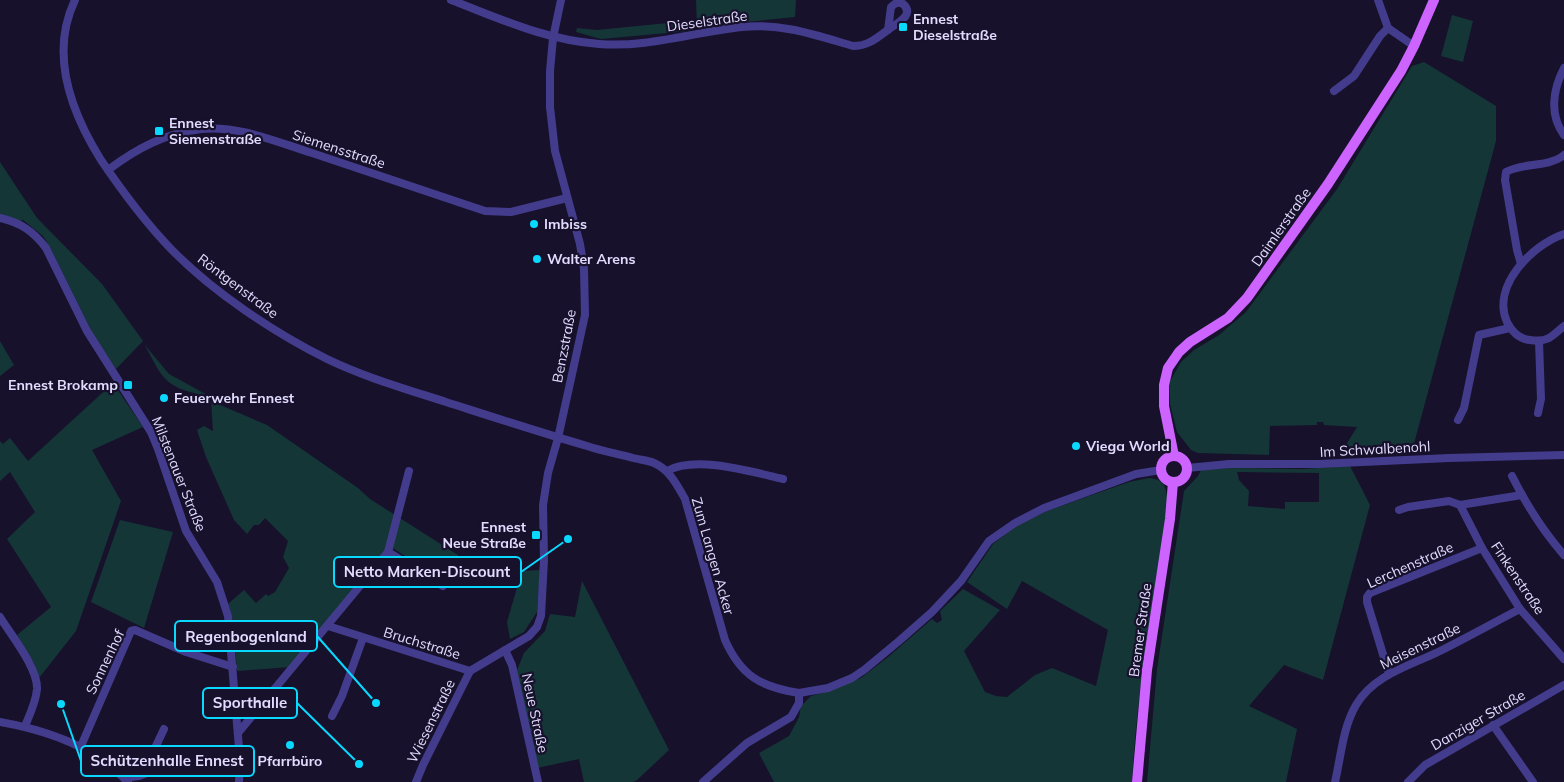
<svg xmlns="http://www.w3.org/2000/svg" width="1564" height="782" font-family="Mulish,sans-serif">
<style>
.green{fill:#143637;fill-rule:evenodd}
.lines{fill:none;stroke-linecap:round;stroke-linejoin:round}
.minor{stroke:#433c8c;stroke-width:8}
.major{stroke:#cd64ff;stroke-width:10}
.poi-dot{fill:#09d9ff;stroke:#17112c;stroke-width:2}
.labels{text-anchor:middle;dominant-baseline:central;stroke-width:4.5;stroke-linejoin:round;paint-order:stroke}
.poi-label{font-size:14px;font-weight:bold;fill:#e2ddff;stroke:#17112c;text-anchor:start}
.street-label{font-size:14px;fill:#e2ddff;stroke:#17112c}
.leader{fill:none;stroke:#09d9ff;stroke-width:2}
.callout-dot{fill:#09d9ff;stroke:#17112c;stroke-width:2}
.callout{fill:#17112c;stroke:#09d9ff;stroke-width:2}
.callout-label{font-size:15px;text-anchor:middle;font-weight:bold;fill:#e2ddff}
</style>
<rect width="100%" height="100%" fill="#17112c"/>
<!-- green -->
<g class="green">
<path d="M 696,0 L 796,0 L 795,17 L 697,27 Z"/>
<path d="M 1452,15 L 1473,21 L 1463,62 L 1441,56 Z"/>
<path d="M 688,21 L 689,31 L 601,39 L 576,32 L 577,28 L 597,30 Z"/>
<path d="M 1424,62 L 1496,106 L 1496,141 L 1412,451 L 1341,453 L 1357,427 L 1324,425 L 1323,422 L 1317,422 L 1317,425 L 1270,426 L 1269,455 L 1198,453 L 1191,450 L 1177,432 L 1170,404 L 1169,383 L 1181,362 L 1194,350 L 1219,335 L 1246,312 L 1337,189 L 1412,66 Z"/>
<path d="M 0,162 L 37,218 L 102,284 L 143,341 L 116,369 L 93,334 L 51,249 L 43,236 L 23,220 L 16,222 L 0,218 Z"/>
<path d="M 0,341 L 14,365 L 0,376 Z"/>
<path d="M 144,344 L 169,374 L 211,397 C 198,394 181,391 170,383 C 158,374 152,357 144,344 Z"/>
<path d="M 113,383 L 143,427 L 92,450 L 121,501 L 76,631 L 39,678 L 34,663 L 17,635 L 51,607 L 7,539 L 35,512 L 10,472 L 0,481 L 0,441 L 3,444 L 10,438 L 28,461 Z"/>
<path d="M 211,401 L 267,425 L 358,488 L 370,499 L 458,555 L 451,586 L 388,545 L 384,552 L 290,667 L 237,671 L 232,615 L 228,604 L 244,590 L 256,603 L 266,594 L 268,596 L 275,592 L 289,568 L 283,557 L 288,541 L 265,518 L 259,525 L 254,525 L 247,534 L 234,520 L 206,457 L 197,430 L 204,426 L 213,431 Z"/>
<path d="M 1350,466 L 1370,505 L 1323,680 L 1284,665 L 1249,706 L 1297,729 L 1286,782 L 1147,782 L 1157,669 L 1184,491 L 1198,476 L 1201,470 L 1227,468 L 1302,469 ZM 1237,472 L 1319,473 L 1319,502 L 1285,502 L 1285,509 L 1248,506 L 1249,491 L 1239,480 Z"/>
<path d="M 1149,478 C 1168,479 1166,492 1168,507 C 1153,598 1137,689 1132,782 L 774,782 L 759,753 L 789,736 L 799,717 L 801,706 L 811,696 L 835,689 L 861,678 L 888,657 L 932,619 L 937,623 L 942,620 L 940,611 L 963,589 L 1000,610 L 964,651 L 985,692 L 996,696 L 1007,697 L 1035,675 L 1052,668 L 1096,686 L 1108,630 L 1022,581 L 1007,609 L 967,582 L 993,544 L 1017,526 L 1047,511 L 1129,482 Z"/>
<path d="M 120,520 L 173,532 L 144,628 L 91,602 Z"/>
<path d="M 540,570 L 537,612 L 524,632 L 510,639 L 507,622 L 522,571 Z"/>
<path d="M 582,581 L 669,750 L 637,780 L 633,782 L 584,782 L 579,759 L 537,768 L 517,670 L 524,653 L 545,631 L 550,614 L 575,617 Z"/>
</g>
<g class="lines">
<!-- minor -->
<g class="minor">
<path d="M 75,0 C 49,54 71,112 101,160 C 122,191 145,222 171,249 C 213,292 273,332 327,359 C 364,377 406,389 446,402 C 493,417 539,432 587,446 C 602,451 618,454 633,458 C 640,460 648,460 654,463 C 670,470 677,485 685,499 L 725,640 C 741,676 761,687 799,693"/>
<path d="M 451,0 C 501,19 545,40 599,44 C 647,48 694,32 742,27 C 782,23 815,35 853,46 C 868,46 877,38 889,29 C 898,23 916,14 902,3 L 896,3 L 891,7 L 888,30"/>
<path d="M 1378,0 L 1388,28 L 1414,46"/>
<path d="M 1564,68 C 1553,89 1549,115 1564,135"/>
<path d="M 1334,91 L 1354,76 L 1380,36 L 1388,28"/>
<path d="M 108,170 C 136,149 165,133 201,129 C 238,125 277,142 312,153 C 370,172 427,192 485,211 L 511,212 L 567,198"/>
<path d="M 0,218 C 21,223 33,231 46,248 L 87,331 L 151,432 L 158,449 L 186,531 L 217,582 L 228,616 L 240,760 L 239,782"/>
<path d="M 1564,234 C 1532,245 1491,286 1507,322 C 1512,332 1519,339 1530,340 C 1536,341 1543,341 1549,338 C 1554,335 1559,330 1564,326"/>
<path d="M 1521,264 L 1517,250 L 1505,180 L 1506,172 C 1523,162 1548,168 1564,155"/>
<path d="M 1538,413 L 1541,399 L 1539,341"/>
<path d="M 1458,420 L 1464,408 L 1479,335 L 1510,328"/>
<path d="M 1187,468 L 1229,464 L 1319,464 L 1449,458 L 1564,455"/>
<path d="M 667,471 C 696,455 752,472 783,479"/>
<path d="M 1512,476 C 1527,506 1542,530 1564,555"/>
<path d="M 1460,505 L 1482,548 L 1520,609 L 1564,659"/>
<path d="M 1399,510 L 1408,507 L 1449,501 L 1460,505 L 1522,495"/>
<path d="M 388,552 L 443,586"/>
<path d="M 0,617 C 11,635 38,668 37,689 C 36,702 30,714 25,726"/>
<path d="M 328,626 L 470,671 L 529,636 L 537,627 L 541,616 L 544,560 L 543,505 L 548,473 L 558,438 L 585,315 L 584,269 L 580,244 L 555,151 L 550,107 L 550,71 L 553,38 L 561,0"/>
<path d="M 505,650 L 512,665 L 538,782"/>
<path d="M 1389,674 L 1367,602 L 1367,597 L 1370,593 L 1482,548"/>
<path d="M 332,716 L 342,696 L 363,638"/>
<path d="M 0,722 C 46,730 95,747 128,782"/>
<path d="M 1493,725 L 1533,782"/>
<path d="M 238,733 L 388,552 L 409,471"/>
<path d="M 81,746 L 131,631 L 135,630 L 186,652 L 233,667"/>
<path d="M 124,778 L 139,776 L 147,773 L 153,765 L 155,748 L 164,729"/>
<path d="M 416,782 L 423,765 L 470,671"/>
<path d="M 703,782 L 747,743 L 791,717 L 799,703 L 799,693 L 828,688 L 852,678 L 864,670 L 899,641 L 932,612 L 961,581 L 989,541 L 1015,523 L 1044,508 L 1136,474 L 1161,470"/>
<path d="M 1335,782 C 1341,756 1343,727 1356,705 C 1374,675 1409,666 1438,652 C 1466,638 1493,623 1520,609"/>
<path d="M 1408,782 L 1425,765 L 1564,685"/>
</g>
<!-- major -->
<g class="major">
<path d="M 1174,456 L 1164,406 L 1164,385 L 1168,368 L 1179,352 L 1190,342 L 1228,318 L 1247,298 L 1328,184 L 1401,71 L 1414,46 L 1434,0"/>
<circle cx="1174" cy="469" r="13"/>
<path d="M 1137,782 L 1147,670 L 1170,519 L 1173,482"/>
</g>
</g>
<!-- markers -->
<g class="poi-dot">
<rect x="898" y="22" width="10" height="10" rx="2.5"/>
<rect x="154" y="126" width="10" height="10" rx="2.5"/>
<circle cx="534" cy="224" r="5"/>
<circle cx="537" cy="259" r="5"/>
<rect x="123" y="380" width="10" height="10" rx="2.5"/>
<circle cx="164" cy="398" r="5"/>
<circle cx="1076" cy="446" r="5"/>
<rect x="531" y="530" width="10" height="10" rx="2.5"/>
<circle cx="290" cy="745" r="5"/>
</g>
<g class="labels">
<!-- poi labels -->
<g class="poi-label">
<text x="913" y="19">Ennest<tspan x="913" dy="16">Dieselstraße</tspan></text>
<text x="169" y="123">Ennest<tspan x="169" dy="16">Siemenstraße</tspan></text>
<text x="544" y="224">Imbiss</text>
<text x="547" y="259">Walter Arens</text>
<text x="118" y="385" text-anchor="end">Ennest Brokamp</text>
<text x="174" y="398">Feuerwehr Ennest</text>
<text x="1086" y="446">Viega World</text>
<text x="526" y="527" text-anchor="end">Ennest<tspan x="526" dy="16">Neue Straße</tspan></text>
<text x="290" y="761" text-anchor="middle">Pfarrbüro</text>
</g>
<!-- street labels -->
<g class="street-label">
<text transform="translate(707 21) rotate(-8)">Dieselstraße</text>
<text transform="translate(339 149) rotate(18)">Siemensstraße</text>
<text transform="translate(1281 227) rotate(-55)">Daimlerstraße</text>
<text transform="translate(238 286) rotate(37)">Röntgenstraße</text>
<text transform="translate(564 346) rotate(-79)">Benzstraße</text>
<text transform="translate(1375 449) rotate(-3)">Im Schwalbenohl</text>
<text transform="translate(179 474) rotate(68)">Milstenauer Straße</text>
<text transform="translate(713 556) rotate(74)">Zum Langen Acker</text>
<text transform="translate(1410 565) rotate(-24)">Lerchenstraße</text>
<text transform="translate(1518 578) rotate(56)">Finkenstraße</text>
<text transform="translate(1140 630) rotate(-82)">Bremer Straße</text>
<text transform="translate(422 643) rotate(17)">Bruchstraße</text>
<text transform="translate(1420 646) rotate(-26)">Meisenstraße</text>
<text transform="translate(105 662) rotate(-64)">Sonnenhof</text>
<text transform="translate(535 713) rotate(78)">Neue Straße</text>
<text transform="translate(1478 720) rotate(-30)">Danziger Straße</text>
<text transform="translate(431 721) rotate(-64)">Wiesenstraße</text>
</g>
</g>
<!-- callouts -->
<path class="leader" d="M568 539L521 572M376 703L317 636M359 764L297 703M61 704L81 761"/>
<g class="callout-dot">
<circle cx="568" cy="539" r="5"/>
<circle cx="376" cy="703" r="5"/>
<circle cx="359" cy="764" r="5"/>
<circle cx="61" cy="704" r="5"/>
</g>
<g class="callout">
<rect x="334" y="557" width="187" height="30" rx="5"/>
<rect x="175" y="621" width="142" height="30" rx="5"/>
<rect x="203" y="688" width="94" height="30" rx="5"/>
<rect x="81" y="746" width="173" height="30" rx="5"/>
</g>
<g class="callout-label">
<text x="427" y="577">Netto Marken-Discount</text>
<text x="246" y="642">Regenbogenland</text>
<text x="250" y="708">Sporthalle</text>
<text x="167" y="766">Schützenhalle Ennest</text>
</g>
</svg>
